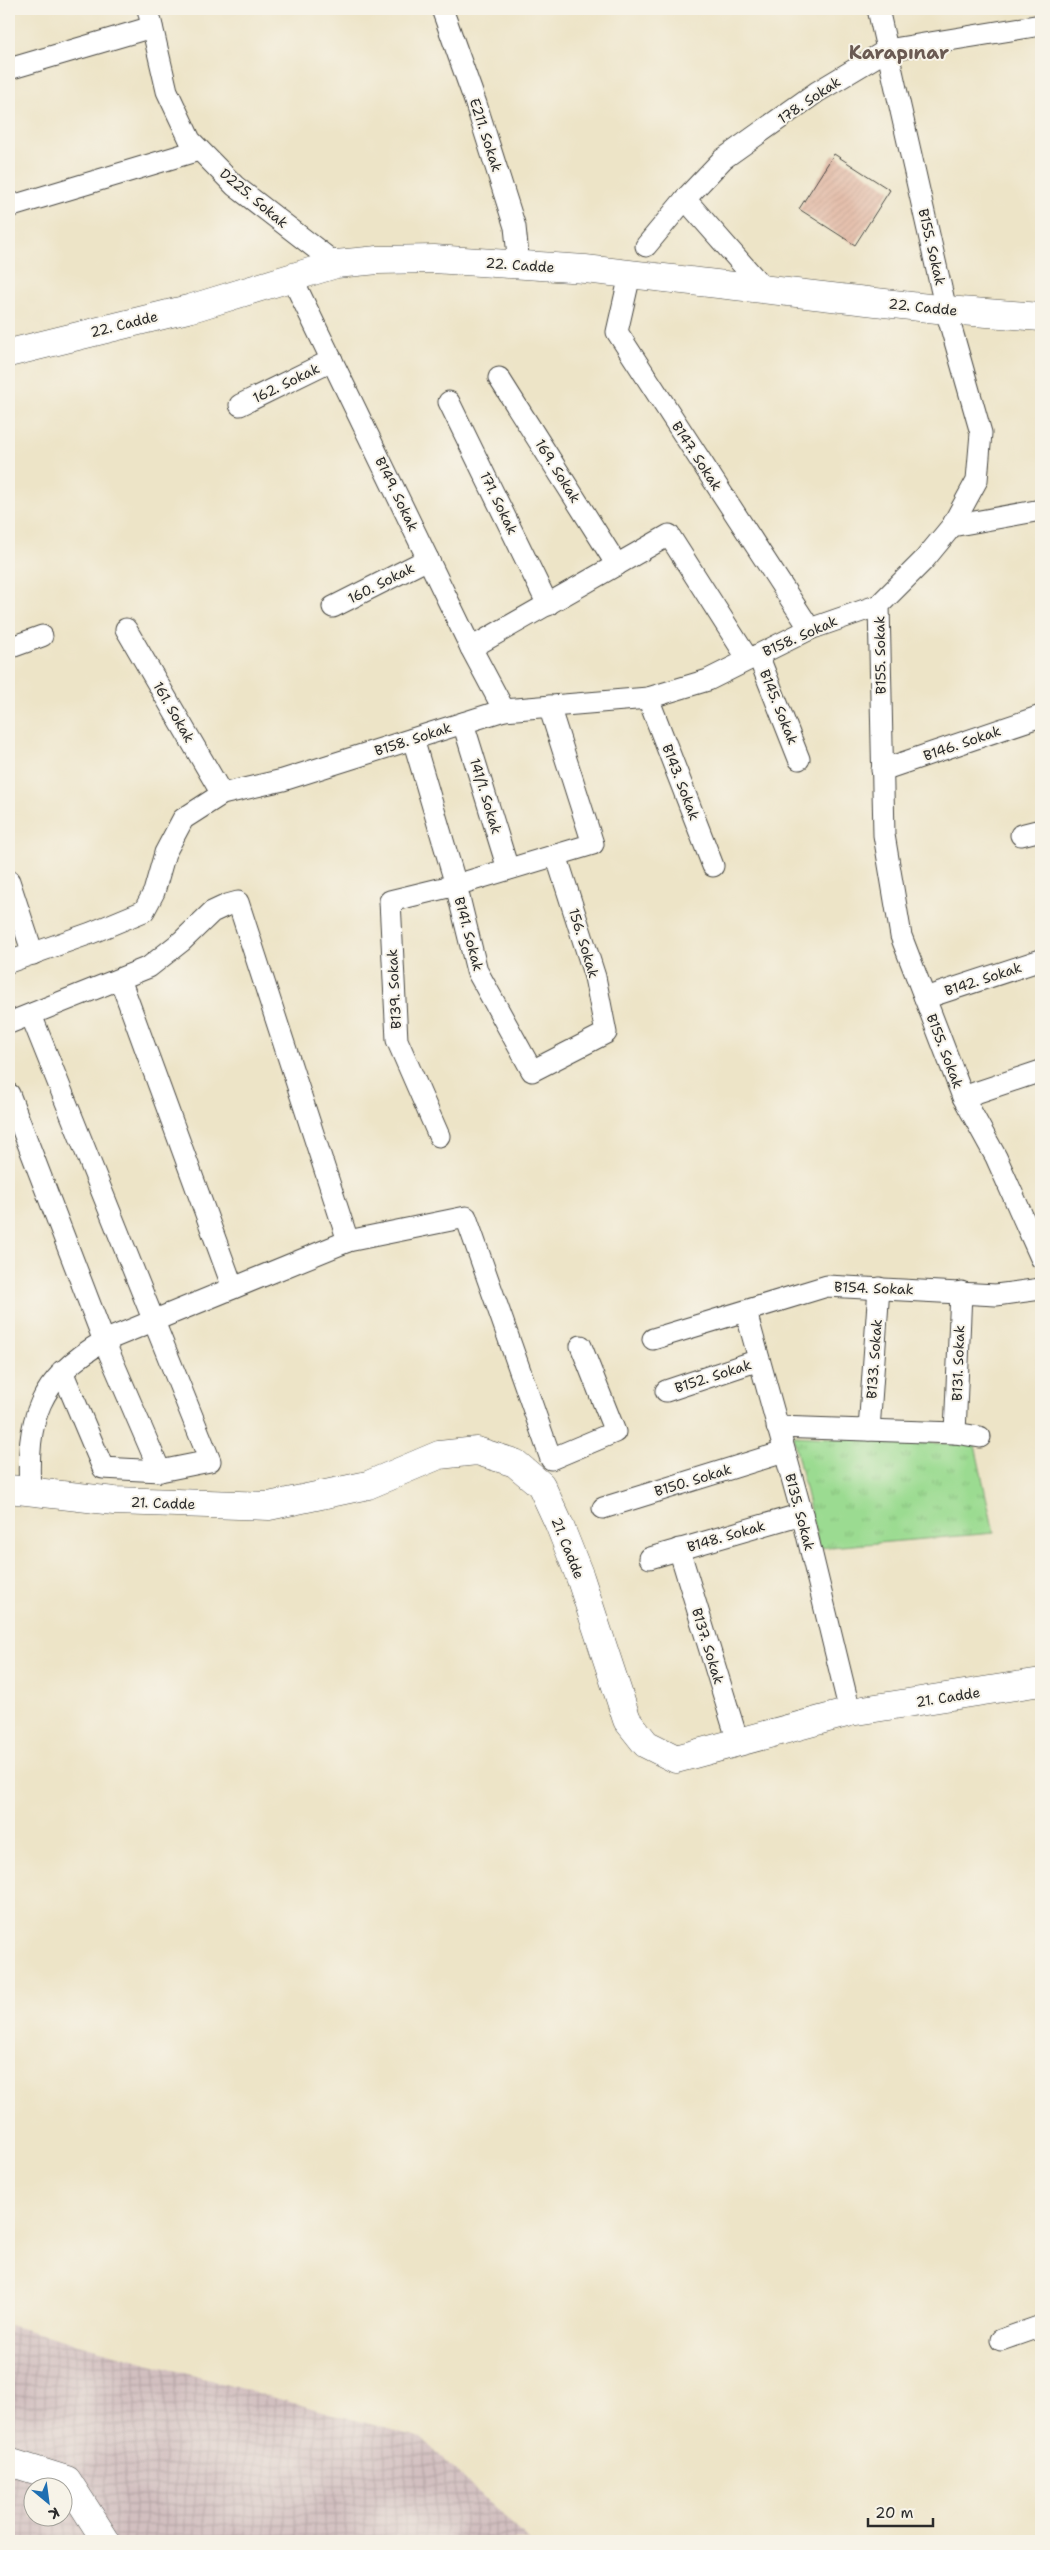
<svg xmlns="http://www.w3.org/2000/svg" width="1050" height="2550" font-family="'Shantell Sans',sans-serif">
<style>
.industrial{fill:url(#industrial-grid);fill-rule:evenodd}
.park{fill:url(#park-tufts);stroke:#63835e}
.building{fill:url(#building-hatch)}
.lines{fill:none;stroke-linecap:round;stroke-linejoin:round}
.minor-casing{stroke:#484742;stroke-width:23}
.major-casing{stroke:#484742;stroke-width:29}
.minor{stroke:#fff;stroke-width:21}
.major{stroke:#fff;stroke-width:28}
.labels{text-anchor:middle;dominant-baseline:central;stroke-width:4;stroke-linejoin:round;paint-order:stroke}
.street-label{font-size:14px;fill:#2b2b2b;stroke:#f7f3e8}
.district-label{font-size:19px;font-weight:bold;fill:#6a5a53;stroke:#f7f3e8}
</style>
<defs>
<pattern id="industrial-grid" width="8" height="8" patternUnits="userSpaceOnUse" patternTransform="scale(1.25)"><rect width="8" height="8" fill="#d2bfc0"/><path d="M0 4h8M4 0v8" fill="none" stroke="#b4a4a5"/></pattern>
<pattern id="park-tufts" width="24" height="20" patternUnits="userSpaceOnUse" patternTransform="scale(1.25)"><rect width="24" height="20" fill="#9bdb91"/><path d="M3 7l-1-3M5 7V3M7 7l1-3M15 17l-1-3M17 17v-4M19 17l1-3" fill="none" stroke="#86bc7d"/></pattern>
<pattern id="building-hatch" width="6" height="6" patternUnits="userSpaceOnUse" patternTransform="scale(1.25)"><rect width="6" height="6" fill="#e0b29d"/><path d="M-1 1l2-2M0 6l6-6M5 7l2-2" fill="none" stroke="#c09987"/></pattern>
</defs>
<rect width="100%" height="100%" fill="#f7f3e8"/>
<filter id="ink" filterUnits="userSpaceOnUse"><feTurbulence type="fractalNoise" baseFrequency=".02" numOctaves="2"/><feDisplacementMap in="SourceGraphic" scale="10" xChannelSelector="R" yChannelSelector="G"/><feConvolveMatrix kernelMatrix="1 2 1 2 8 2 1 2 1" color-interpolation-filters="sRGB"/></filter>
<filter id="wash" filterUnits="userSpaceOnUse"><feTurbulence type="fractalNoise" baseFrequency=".0096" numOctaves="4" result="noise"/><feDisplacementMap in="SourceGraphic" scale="20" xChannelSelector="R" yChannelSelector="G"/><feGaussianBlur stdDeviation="1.12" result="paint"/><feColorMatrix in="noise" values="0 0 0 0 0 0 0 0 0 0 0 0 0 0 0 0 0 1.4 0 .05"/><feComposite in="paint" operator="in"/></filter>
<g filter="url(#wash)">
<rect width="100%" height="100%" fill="#ede4c7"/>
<!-- industrial -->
<path class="industrial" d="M 9,2325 L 421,2438 L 530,2541 L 9,2541 ZM 32,2488 L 62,2488 L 62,2518 L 32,2518 Z"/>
<!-- park -->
<path class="park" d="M 793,1436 L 975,1445 L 994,1533 L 819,1548 Z"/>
<g id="blocks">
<!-- building -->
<path class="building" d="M 834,154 L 890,190 L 855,245 L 799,209 Z"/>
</g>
</g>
<g filter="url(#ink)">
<use href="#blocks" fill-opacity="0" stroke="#484742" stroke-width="1"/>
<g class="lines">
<!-- minor casing -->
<g class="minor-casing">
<g id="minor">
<path d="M 148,9 L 167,91 L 190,140 L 235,186 L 336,264"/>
<path d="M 442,9 L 476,104 L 515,227 L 519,265"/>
<path d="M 878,9 L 946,310 L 981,433 L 977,480 L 952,526 L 924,560 L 879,605 L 884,835 L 901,936 L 963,1097 L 996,1157 L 1041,1258"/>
<path d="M 9,69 L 152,27"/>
<path d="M 9,207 L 199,150"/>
<path d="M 646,246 L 685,199"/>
<path d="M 630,275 L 617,332 L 810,629"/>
<path d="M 292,278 L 471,648 L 504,710"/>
<path d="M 765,290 L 685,199 L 723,159 L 817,92 L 887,50 L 1041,25"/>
<path d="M 499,378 L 617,565"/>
<path d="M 449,402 L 548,605"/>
<path d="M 240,405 L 332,360"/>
<path d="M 952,526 L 1041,510"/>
<path d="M 333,607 L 428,559"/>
<path d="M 126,629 L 222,794"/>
<path d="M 9,648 L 42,636"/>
<path d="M 471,648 L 669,535 L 748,659"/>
<path d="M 758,655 L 799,759"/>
<path d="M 648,698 L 713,866"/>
<path d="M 463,723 L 508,869"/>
<path d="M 413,739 L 456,885 L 477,971 L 532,1071 L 606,1033 L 595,977 L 556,855"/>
<path d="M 882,770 L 1041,716"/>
<path d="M 1021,835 L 1041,830"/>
<path d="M 9,881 L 33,954"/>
<path d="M 9,962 L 91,933 L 144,911 L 154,892 L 165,853 L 183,819 L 222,794 L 283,780 L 504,710 L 648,698 L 708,680 L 810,629 L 879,605"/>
<path d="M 120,979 L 233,1288"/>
<path d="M 925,998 L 1041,960"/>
<path d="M 31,1015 L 210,1461 L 160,1471 L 103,1468 L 62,1371"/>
<path d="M 9,1023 L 149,967 L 182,941 L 212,912 L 227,905 L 238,902 L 348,1241"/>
<path d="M 9,1094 L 104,1341 L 160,1471"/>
<path d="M 963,1097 L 1041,1071"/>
<path d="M 439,1136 L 397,1040 L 390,901 L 456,885 L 593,844 L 549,706"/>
<path d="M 746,1312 L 802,1514 L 850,1712"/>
<path d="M 653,1339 L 827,1286 L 996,1295 L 1041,1289"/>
<path d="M 666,1391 L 759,1360"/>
<path d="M 777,1427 L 955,1433 L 980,1437"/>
<path d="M 869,1430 L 879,1288"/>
<path d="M 955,1433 L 961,1292"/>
<path d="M 30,1492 C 26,1419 38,1379 104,1341 L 348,1241 L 466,1217 L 551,1459 L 615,1432 L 581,1346"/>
<path d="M 603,1508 L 784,1452"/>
<path d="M 679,1549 L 738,1742"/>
<path d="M 650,1558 L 802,1514"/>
<path d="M 1001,2340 L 1041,2326"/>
</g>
</g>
<!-- major casing -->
<g class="major-casing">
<g id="major">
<path d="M 9,353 L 192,308 L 336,264 L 378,260 L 434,259 L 585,269 L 946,310 L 1041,317"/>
<path d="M 9,1489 L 114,1501 L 269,1506 L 368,1485 L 439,1455 L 477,1451 L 515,1463 L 541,1485 L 559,1524 L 580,1577 L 627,1720 L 646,1744 L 676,1759 L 850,1712 L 1041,1682"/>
<path d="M 9,2462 L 67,2480 L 106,2541"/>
</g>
</g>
<!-- minor -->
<use href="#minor" class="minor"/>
<!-- major -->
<use href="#major" class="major"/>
</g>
</g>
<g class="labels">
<!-- street labels -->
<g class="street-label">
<text transform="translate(809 100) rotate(-34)">178. Sokak</text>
<text transform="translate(486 135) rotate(72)">E211. Sokak</text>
<text transform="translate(254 198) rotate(40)">D225. Sokak</text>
<text transform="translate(932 247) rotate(77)">B155. Sokak</text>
<text transform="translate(520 265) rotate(4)">22. Cadde</text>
<text transform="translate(923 307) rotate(6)">22. Cadde</text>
<text transform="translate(124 324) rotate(-14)">22. Cadde</text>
<text transform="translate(286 383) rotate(-26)">162. Sokak</text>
<text transform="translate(697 456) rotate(57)">B147. Sokak</text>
<text transform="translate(558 471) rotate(58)">169. Sokak</text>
<text transform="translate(397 494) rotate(64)">B149. Sokak</text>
<text transform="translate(499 503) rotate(64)">171. Sokak</text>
<text transform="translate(381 583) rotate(-27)">160. Sokak</text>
<text transform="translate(800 636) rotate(-24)">B158. Sokak</text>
<text transform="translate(880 655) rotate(-91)">B155. Sokak</text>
<text transform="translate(779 707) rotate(68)">B145. Sokak</text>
<text transform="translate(174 712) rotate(60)">161. Sokak</text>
<text transform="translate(413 739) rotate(-18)">B158. Sokak</text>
<text transform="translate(962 743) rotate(-19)">B146. Sokak</text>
<text transform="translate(681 782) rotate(69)">B143. Sokak</text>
<text transform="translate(486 796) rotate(73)">141/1. Sokak</text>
<text transform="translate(469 934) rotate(75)">B141. Sokak</text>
<text transform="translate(584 943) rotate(73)">156. Sokak</text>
<text transform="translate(983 979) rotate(-18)">B142. Sokak</text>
<text transform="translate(394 989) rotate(-93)">B139. Sokak</text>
<text transform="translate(945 1051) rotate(69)">B155. Sokak</text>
<text transform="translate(874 1288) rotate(2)">B154. Sokak</text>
<text transform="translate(874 1359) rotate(-86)">B133. Sokak</text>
<text transform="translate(958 1363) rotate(-88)">B131. Sokak</text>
<text transform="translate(713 1376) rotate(-18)">B152. Sokak</text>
<text transform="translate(693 1480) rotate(-17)">B150. Sokak</text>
<text transform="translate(163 1503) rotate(2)">21. Cadde</text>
<text transform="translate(800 1512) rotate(75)">B135. Sokak</text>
<text transform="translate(726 1536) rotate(-16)">B148. Sokak</text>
<text transform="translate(568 1548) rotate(68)">21. Cadde</text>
<text transform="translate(708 1646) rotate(73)">B137. Sokak</text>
<text transform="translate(948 1697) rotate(-9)">21. Cadde</text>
</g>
<!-- district labels -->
<g class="district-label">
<text x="899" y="52">Karapınar</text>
</g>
</g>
<!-- margin -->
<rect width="1050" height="2550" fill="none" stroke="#f7f3e8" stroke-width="30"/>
<!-- north arrow -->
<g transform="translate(48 2502) rotate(151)"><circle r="24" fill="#f7f3e8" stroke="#a5a39c"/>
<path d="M0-4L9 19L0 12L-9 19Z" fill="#1f6fb2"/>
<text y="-8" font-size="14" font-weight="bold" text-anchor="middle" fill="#2b2b2b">K</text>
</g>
<!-- scale -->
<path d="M868 2518v8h65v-8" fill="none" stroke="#2b2b2b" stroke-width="2.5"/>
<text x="875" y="2518" font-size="15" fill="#2b2b2b" stroke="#f7f3e8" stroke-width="4" paint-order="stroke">20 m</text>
</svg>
